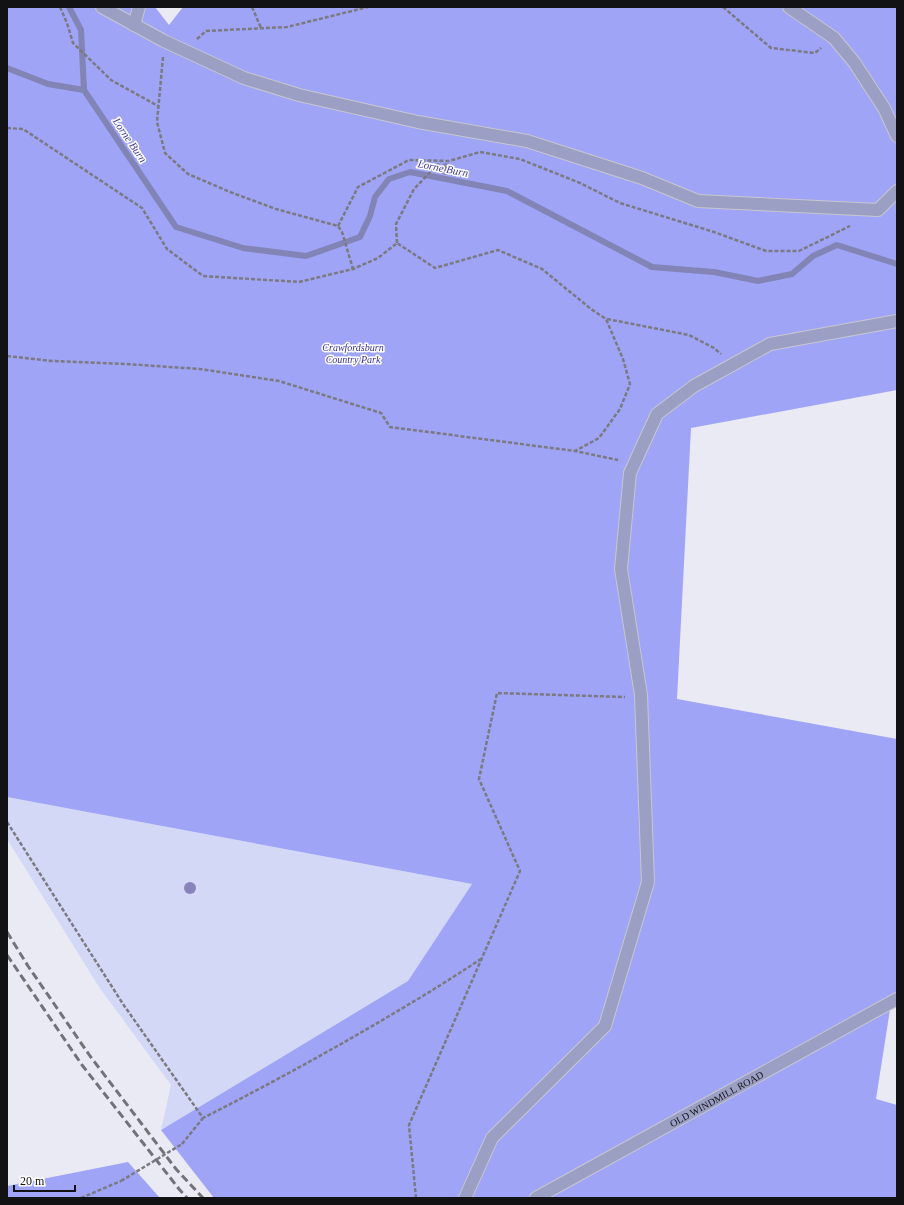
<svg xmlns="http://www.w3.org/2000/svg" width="904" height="1205" font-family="'Times New Roman',serif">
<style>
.green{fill:#d4d8f7}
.forest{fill:#9fa4f7}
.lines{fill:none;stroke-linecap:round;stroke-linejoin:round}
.stream{stroke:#8184b4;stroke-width:6}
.lane-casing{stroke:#c7c7cf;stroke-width:14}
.street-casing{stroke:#c7c7cf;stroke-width:14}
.path{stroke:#7a7a80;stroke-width:2.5;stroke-dasharray:4 2;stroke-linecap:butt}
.lane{stroke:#9b9fc3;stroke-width:12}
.street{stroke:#9b9fc3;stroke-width:12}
.rail{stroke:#727278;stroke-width:3;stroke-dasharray:8 4;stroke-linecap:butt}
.path-bridge{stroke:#7a7a80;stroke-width:2.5;stroke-dasharray:4 2;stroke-linecap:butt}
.tree{fill:#8884bb}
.labels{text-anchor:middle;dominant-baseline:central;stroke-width:3;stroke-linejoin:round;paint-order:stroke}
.park-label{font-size:10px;font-style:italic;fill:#39308d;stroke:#fff}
.street-label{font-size:10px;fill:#121215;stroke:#fff}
.water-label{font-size:11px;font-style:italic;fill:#45409e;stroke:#fff}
</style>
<rect width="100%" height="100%" fill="#e9eaf3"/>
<!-- green -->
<path class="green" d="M 7,797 L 472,884 L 409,982 L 161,1130 L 171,1085 L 99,987 L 7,839 Z"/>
<!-- forest -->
<g class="forest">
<path d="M 7,7 L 155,7 L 169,25 L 183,7 L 897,7 L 897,390 L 691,428 L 677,699 L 897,739 L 897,998 L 891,1003 L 876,1099 L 897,1105 L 897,1198 L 214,1198 L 161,1130 L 408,981 L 472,884 L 7,797 Z"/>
<path d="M 128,1162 L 160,1198 L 7,1198 L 7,1186 Z"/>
</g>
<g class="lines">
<!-- stream -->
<g class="stream">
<path d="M 69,7 L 81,30 L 84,90 L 176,227 L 243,248 L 306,256 L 360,237 L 370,216 L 375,197 L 389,179 L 410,172 L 507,191 L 652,267 L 714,272 L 758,281 L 792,274 L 813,256 L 837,245 L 897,264"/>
<path d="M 7,68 L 48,84 L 84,90"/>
</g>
<!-- lane casing -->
<g class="lane-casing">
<g id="lane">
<path d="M 102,7 L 164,41 L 244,78 L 299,95 L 418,122 L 527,141 L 642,178 L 698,201 L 878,210 L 897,191"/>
<path d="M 789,7 L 834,38 L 854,62 L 884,108 L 897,136"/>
<path d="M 134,25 L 139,7"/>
<path d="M 465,1198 L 492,1138 L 605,1026 L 648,882 L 641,695 L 621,569 L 630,473 L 657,414 L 694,386 L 770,344 L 897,321"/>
</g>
</g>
<!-- street casing -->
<g class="street-casing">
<g id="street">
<path id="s1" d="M 536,1198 L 897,999"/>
</g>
</g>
<!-- path -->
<g class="path">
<path d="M 60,7 L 67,23 L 73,43 L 111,80 L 158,106"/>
<path d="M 252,7 L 261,28"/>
<path d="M 723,7 L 771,48 L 815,53 L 821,48"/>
<path d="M 197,39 L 206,31 L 287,27 L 368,7"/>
<path d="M 163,57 L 157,122 L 165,153 L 188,174 L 230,192 L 276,209 L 338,226 L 342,232 L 353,269"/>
<path d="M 7,128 L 23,129 L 142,208 L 167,249 L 203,276 L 299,282 L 353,269 L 378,258 L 397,243 L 435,268 L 498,250 L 542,269 L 591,309 L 606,319 L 623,359 L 630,384 L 620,409 L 599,438 L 575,451"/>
<path d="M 338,226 L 358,187 L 409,160 L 449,161 L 480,152 L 520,159 L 580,183 L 620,203 L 714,232 L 766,251 L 799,251 L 850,226"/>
<path d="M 397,243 L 396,224 L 414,189 L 441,161"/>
<path d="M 607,319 L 689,335 L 714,348 L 721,354"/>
<path d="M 7,356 L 52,361 L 126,364 L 200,369 L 279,381 L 381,413 L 390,427 L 575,451 L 618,460"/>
<path d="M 7,822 L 123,1004 L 203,1118 C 274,1082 343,1044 411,1003 C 435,989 458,974 481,959"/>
<path d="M 182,1144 L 203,1118"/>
<path d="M 81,1198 L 121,1181"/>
<path d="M 416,1198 L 409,1125 L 520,871 L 479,779 L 497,693 L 625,697"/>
</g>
<!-- lane -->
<use href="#lane" class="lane"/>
<!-- street -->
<use href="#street" class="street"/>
<!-- rail -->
<g class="rail">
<path d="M 7,932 L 28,966 L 90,1056 L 176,1169 L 203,1198"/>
<path d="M 7,955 L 82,1065 L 179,1189 L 187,1198"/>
</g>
<!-- path-bridge -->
<path class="path-bridge" d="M 121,1181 L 182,1144"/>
</g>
<!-- trees -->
<g class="tree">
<circle cx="446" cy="169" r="6"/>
<circle cx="190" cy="888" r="6"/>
</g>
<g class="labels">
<!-- park labels -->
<g class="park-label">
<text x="353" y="347">Crawfordsburn<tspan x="353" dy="12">Country Park</tspan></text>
</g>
<!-- street labels -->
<g class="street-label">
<text stroke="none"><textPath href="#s1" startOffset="206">OLD WINDMILL ROAD</textPath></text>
</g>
<!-- water labels -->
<g class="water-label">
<text transform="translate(130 140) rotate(56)">Lorne Burn</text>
<text transform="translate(443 168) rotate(11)">Lorne Burn</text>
</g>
</g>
<!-- border -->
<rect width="904" height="1205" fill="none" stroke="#121215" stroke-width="16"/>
<!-- scale -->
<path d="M14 1185v6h61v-6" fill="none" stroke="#121215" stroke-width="2"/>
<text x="20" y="1185" font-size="12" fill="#121215" stroke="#ffffff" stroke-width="3" paint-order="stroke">20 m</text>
</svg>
